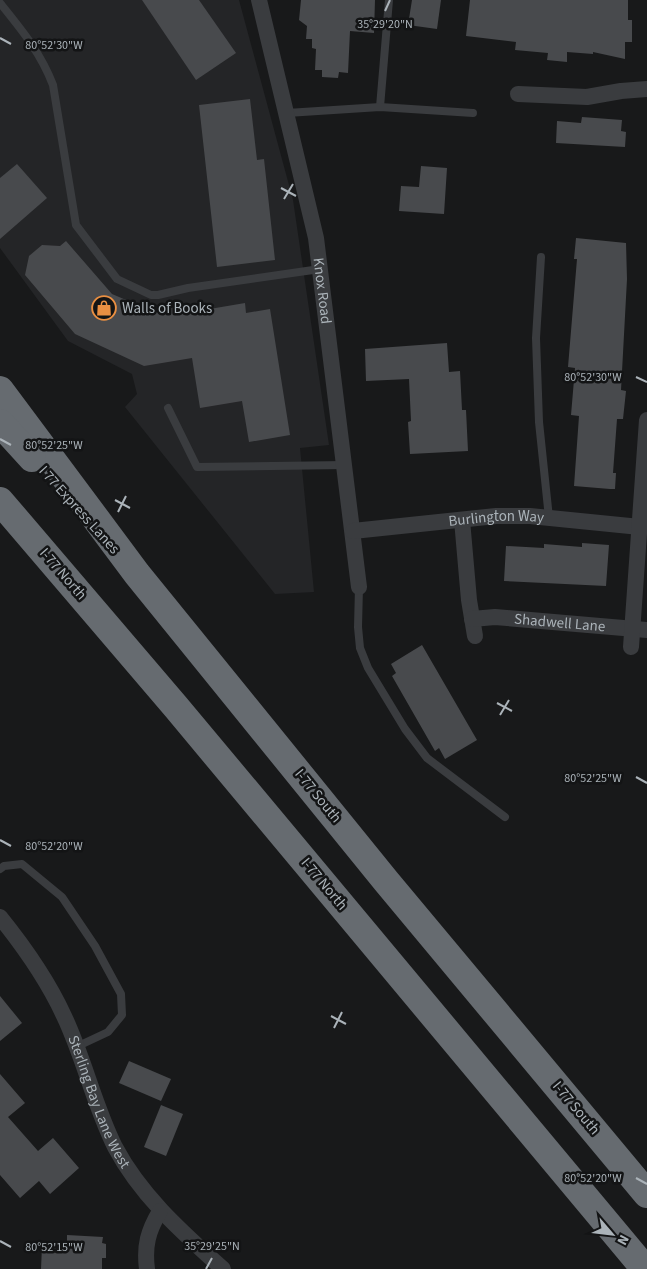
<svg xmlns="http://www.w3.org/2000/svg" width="647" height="1269" font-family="'Source Sans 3',sans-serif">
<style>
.built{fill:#242527}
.building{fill:#484a4d}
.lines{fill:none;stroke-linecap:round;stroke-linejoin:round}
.service{stroke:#3a3c3f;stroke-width:8}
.minor{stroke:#3a3c3f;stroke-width:16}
.motorway{stroke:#666b70;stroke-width:28}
.ticks{fill:none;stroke:#abb3b9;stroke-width:2}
.labels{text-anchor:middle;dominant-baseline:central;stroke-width:5;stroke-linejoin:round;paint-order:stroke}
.street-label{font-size:15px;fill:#abb3b9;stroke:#131415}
.poi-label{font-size:15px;fill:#abb3b9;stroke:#131415;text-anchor:start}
.ticks-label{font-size:12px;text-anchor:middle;fill:#abb3b9;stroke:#131415;stroke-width:5;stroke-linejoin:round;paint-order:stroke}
</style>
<rect width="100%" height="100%" fill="#18191a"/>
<!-- built -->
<path class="built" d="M 0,0 L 239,0 L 293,200 L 329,445 L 300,448 L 314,592 L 275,594 L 125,407 L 137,394 L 132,374 L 68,341 L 0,248 Z"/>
<!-- building -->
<g class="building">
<path d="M 142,0 L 199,0 L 236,53 L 196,80 Z"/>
<path d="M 301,0 L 375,0 L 374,33 L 350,31 L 348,73 L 339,72 L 338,78 L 322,77 L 322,70 L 315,70 L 316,49 L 312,48 L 312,39 L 306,39 L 307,26 L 299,20 Z"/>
<path d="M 412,0 L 441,0 L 437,29 L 408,25 Z"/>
<path d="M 470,0 L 628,0 L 628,20 L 632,20 L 632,42 L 625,42 L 625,59 L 593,52 L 593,54 L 567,52 L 567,62 L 547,60 L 548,53 L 515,50 L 516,42 L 466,36 Z"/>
<path d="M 250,99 L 257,160 L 264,159 L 275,260 L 217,267 L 199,105 Z"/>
<path d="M 582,117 L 622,120 L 621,131 L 626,132 L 625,147 L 556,143 L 557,121 L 581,123 Z"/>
<path d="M 17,164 L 47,198 L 0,239 L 0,178 Z"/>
<path d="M 421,166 L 447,168 L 444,214 L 399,211 L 401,186 L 419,187 Z"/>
<path d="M 576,238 L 626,243 L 627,279 L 621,390 L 626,391 L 623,419 L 617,419 L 613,473 L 616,473 L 615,489 L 610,489 L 574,486 L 579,416 L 571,415 L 575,368 L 568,367 L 577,259 L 574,259 Z"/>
<path d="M 66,241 L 112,294 L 152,311 L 191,304 L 192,312 L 245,303 L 246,313 L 270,309 L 290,435 L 249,442 L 242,401 L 200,408 L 192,358 L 144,366 L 75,334 L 25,275 L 29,256 L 42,245 L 60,246 Z"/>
<path d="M 447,343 L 449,372 L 460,371 L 462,410 L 466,410 L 468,451 L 410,454 L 408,422 L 411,421 L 409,379 L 366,381 L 365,349 Z"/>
<path d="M 582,543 L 609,545 L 606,586 L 504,581 L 506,546 L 544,548 L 544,544 L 582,547 Z"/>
<path d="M 422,645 L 477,740 L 445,759 L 439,748 L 435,751 L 392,676 L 396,673 L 391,664 Z"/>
<path d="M 0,996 L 22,1023 L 0,1041 Z"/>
<path d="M 129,1061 L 171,1079 L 161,1101 L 119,1083 Z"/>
<path d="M 0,1074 L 25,1103 L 8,1117 L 38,1151 L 53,1138 L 79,1168 L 50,1194 L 39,1181 L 20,1198 L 0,1175 Z"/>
<path d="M 161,1105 L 183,1114 L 166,1156 L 144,1147 Z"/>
<path d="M 67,1235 L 103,1237 L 102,1243 L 106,1244 L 106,1258 L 102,1258 L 102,1269 L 41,1269 L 42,1246 L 59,1247 L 59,1243 L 67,1243 Z"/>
</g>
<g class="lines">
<!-- service -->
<g class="service">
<path d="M 0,3 C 21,29 41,53 53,85 L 76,225 L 117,279 L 151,295 L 158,295 L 188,288 L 320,269"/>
<path d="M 380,107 L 389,0"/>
<path d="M 287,113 L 380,107 L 473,113"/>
<path d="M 541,257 L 536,338 L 539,422 L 549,518"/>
<path d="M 168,408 L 197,467 L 345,465"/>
<path d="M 359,587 L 358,627 L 360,648 L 368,668 L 405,729 L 427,758 L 505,817"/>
<path d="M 0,869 L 4,866 L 22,864 L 62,897 L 95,946 L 121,994 L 122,1015 L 108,1032 L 76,1047"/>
</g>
<!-- minor -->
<g class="minor">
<path id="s1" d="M 259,0 L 316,238 L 359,587"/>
<path d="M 518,94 L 587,97 L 621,91 L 647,89"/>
<path d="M 462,520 L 469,600 L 475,636"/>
<path id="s2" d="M 353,531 L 496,516 L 530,516 L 640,527"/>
<path id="s3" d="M 472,619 L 495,617 L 647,630"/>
<path d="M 631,647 L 647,420"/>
<path id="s4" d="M 0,917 C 25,948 47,979 64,1016 C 84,1058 94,1105 115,1147 C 141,1196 182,1232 223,1269"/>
<path d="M 147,1269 C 144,1246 148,1231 160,1211"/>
</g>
<!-- motorway -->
<g class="motorway">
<path d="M 0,390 L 137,574 L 386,881 L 647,1194"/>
<path d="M 0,423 L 32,458"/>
<path d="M 0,501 L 176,707 L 645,1269"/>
</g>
</g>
<!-- ticks -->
<path class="ticks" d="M 385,11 L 390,0M 0,38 L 11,44M 281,188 L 296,196M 284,199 L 293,184M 636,377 L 647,382M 0,439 L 11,445M 115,500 L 130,508M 118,512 L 126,496M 497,703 L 512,711M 500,715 L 509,700M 636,777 L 647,783M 0,840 L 11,846M 331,1016 L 346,1024M 334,1028 L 342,1012M 636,1178 L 647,1184M 0,1241 L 11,1247M 206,1269 L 212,1258"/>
<!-- icons -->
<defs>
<g id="shop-ring" transform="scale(1.25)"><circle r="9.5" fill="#131415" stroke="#e98f42" stroke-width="1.5"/><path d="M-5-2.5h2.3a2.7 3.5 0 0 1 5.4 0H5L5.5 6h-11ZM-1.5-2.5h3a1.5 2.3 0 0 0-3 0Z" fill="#e98f42"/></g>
</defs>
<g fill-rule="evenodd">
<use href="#shop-ring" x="104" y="308"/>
</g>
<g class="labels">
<!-- street labels -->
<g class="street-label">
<text stroke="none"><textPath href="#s1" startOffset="298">Knox Road</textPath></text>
<text transform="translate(79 510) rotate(48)">I 77 Express Lanes</text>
<text stroke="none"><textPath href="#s2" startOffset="144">Burlington Way</textPath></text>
<text transform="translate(63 574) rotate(49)">I-77 North</text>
<text stroke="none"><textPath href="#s3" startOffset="88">Shadwell Lane</textPath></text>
<text transform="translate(318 796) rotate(51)">I-77 South</text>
<text transform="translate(324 884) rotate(50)">I-77 North</text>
<text stroke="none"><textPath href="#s4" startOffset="211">Sterling Bay Lane West</textPath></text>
<text transform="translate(576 1108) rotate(50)">I-77 South</text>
</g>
<!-- poi labels -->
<g class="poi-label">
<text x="122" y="308">Walls of Books</text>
</g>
</g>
<g class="ticks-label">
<text x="385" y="28">35°29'20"N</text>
<text x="54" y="49">80°52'30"W</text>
<text x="593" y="381">80°52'30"W</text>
<text x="54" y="449">80°52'25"W</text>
<text x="593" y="782">80°52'25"W</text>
<text x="54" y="850">80°52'20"W</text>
<text x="593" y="1182">80°52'20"W</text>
<text x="212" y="1250">35°29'25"N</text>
<text x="54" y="1251">80°52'15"W</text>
</g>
<!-- north arrow -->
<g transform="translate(612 1234) rotate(118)" stroke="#131415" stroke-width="4" paint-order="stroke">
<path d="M0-4L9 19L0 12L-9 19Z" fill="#abb3b9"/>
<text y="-8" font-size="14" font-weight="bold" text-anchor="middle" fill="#abb3b9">N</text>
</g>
</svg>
